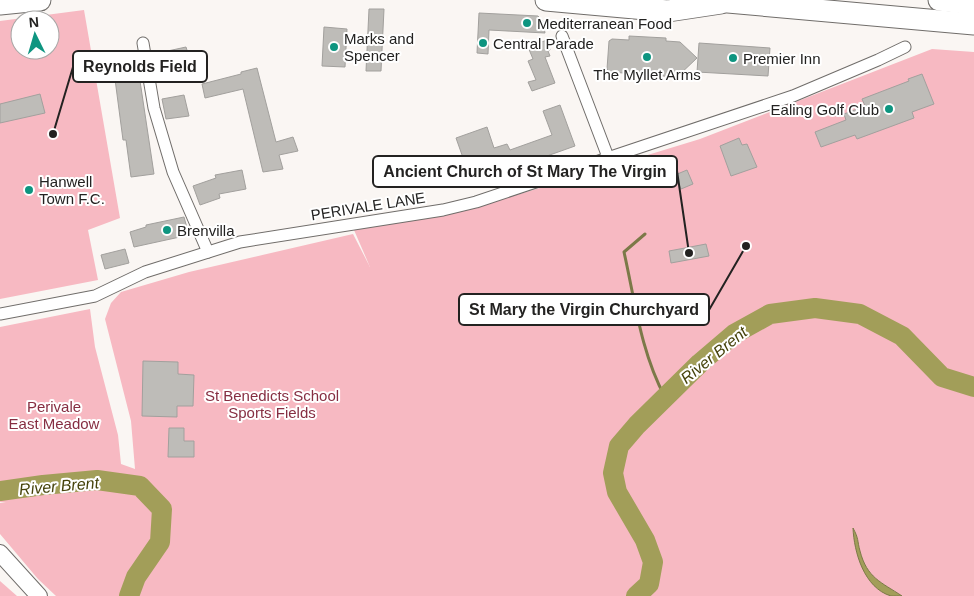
<svg xmlns="http://www.w3.org/2000/svg" width="974" height="596" font-family="Arial,sans-serif">
<style>
.green{fill:#f7b9c2;fill-rule:evenodd}
.water{fill:#a29e59;stroke:#7c7948}
.lines{fill:none;stroke-linecap:round;stroke-linejoin:round}
.stream{stroke:#7c7948;stroke-width:3}
.river{stroke:#a29e59;stroke-width:20}
.building{fill:#bebcb8;stroke:#a2a09d}
.street-casing{stroke:#706d6a;stroke-width:13}
.secondary-casing{stroke:#706d6a;stroke-width:18}
.highway-casing{stroke:#706d6a;stroke-width:23}
.street{stroke:#fff;stroke-width:11}
.secondary{stroke:#fff;stroke-width:16}
.highway{stroke:#fff;stroke-width:21}
.poi-dot{fill:#0e9580;stroke:#fff;stroke-width:2}
.labels{text-anchor:middle;dominant-baseline:central;stroke-width:4;stroke-linejoin:round;paint-order:stroke}
.poi-label{font-size:15px;fill:#232221;stroke:#fff;text-anchor:start}
.street-label{font-size:15px;fill:#232221;stroke:#fff}
.park-label{font-size:15px;fill:#862e42;stroke:#fff}
.water-label{font-size:16px;font-style:italic;fill:#46430b;stroke:#fff}
.leader{fill:none;stroke:#232221;stroke-width:2}
.callout-dot{fill:#232221;stroke:#fff;stroke-width:2}
.callout{fill:#fff;stroke:#232221;stroke-width:2}
.callout-label{font-size:16px;text-anchor:middle;font-weight:bold;fill:#232221}
</style>
<rect width="100%" height="100%" fill="#faf6f3"/>
<!-- green -->
<g class="green">
<path d="M 84,10 L 120,218 L 88,230 L 98,280 L 0,299 L 0,21 ZM 20,20 L 50,20 L 50,50 L 20,50 Z"/>
<path d="M 932,49 L 974,52 L 974,596 L 56,596 L 38,579 L 0,534 L 0,503 L 6,502 L 0,502 L 0,327 L 90,309 L 95,347 L 118,435 L 121,464 L 135,469 L 131,421 L 105,319 L 111,303 L 121,292 L 189,272 L 353,234 L 370,267 L 354,230 L 520,194 L 700,139 Z"/>
<path d="M 0,581 L 17,596 L 0,596 Z"/>
</g>
<!-- water -->
<path class="water" d="M 853,528 C 859,539 857,540 860,551 C 867,578 881,582 902,596 C 899,596 894,596 891,596 C 864,588 854,552 853,528 Z"/>
<g class="lines">
<!-- stream -->
<path class="stream" d="M 645,234 L 624,252 C 635,301 641,353 665,397"/>
<!-- river -->
<g class="river">
<path d="M 0,491 L 43,485 L 97,480 L 140,486 L 162,509 L 160,542 L 136,577 L 129,596"/>
<path d="M 636,596 L 649,584 L 653,562 L 645,540 L 617,492 L 613,473 L 619,446 L 637,425 L 700,363 L 734,334 L 770,314 L 815,308 L 860,314 L 902,336 L 942,377 L 974,387"/>
</g>
</g>
<!-- building -->
<g class="building">
<path d="M 369,9 L 384,9 L 381,71 L 366,71 Z"/>
<path d="M 479,13 L 538,16 L 543,21 L 545,33 L 489,30 L 488,54 L 477,53 Z"/>
<path d="M 324,27 L 347,29 L 345,67 L 322,66 Z"/>
<path d="M 629,36 L 666,38 L 666,41 L 680,42 L 697,58 L 677,77 L 610,72 L 607,69 L 609,41 L 612,39 L 629,40 Z"/>
<path d="M 547,40 L 550,50 L 548,51 L 550,56 L 545,57 L 555,83 L 532,91 L 528,82 L 536,80 L 528,61 L 533,59 L 528,47 Z"/>
<path d="M 699,43 L 770,48 L 768,76 L 697,72 Z"/>
<path d="M 186,47 L 192,66 L 168,73 L 163,52 Z"/>
<path d="M 137,61 L 154,174 L 131,177 L 126,140 L 123,140 L 113,64 Z"/>
<path d="M 257,68 L 276,142 L 293,137 L 298,151 L 279,155 L 283,169 L 263,172 L 243,89 L 205,98 L 202,84 L 241,74 L 241,72 Z"/>
<path d="M 922,74 L 934,104 L 912,112 L 914,118 L 857,139 L 855,135 L 821,147 L 815,132 L 846,120 L 844,114 L 865,106 L 862,99 L 909,81 L 908,79 Z"/>
<path d="M 40,94 L 45,113 L 0,123 L 0,104 Z"/>
<path d="M 184,95 L 189,116 L 166,119 L 162,99 Z"/>
<path d="M 560,105 L 575,146 L 516,167 L 518,173 L 489,183 L 482,163 L 467,169 L 456,138 L 487,127 L 494,148 L 507,144 L 510,150 L 552,135 L 543,111 Z"/>
<path d="M 739,138 L 742,145 L 747,144 L 757,167 L 731,176 L 720,146 Z"/>
<path d="M 242,170 L 246,189 L 219,194 L 220,198 L 200,205 L 193,186 L 216,178 L 215,175 Z"/>
<path d="M 687,170 L 693,184 L 681,189 L 675,175 Z"/>
<path d="M 184,217 L 189,235 L 134,247 L 130,232 L 146,227 L 146,225 Z"/>
<path d="M 706,244 L 709,256 L 671,263 L 669,251 Z"/>
<path d="M 125,249 L 129,263 L 105,269 L 101,255 Z"/>
<path d="M 143,361 L 178,362 L 178,374 L 194,375 L 193,406 L 177,406 L 177,417 L 142,416 Z"/>
<path d="M 169,428 L 184,428 L 184,441 L 194,441 L 194,457 L 168,457 Z"/>
</g>
<g class="lines">
<!-- street casing -->
<g class="street-casing">
<g id="street">
<path d="M 562,36 L 608,157"/>
<path d="M 143,43 L 154,108 L 173,172 L 208,252"/>
<path d="M 0,314 L 95,296 L 145,272 L 240,242 L 443,210 L 476,202 L 793,96 L 878,60 L 905,47"/>
</g>
</g>
<!-- secondary casing -->
<g class="secondary-casing">
<path id="secondary" d="M 0,553 L 39,596"/>
</g>
<!-- highway casing -->
<g class="highway-casing">
<g id="highway">
<path d="M 546,0 L 668,11 L 721,3"/>
<path d="M 705,0 L 974,24"/>
<path d="M 939,0 L 974,4"/>
<path d="M 0,4 L 40,0"/>
</g>
</g>
<!-- street -->
<use href="#street" class="street"/>
<!-- secondary -->
<use href="#secondary" class="secondary"/>
<!-- highway -->
<use href="#highway" class="highway"/>
</g>
<!-- markers -->
<g class="poi-dot">
<circle cx="527" cy="23" r="5"/>
<circle cx="483" cy="43" r="5"/>
<circle cx="334" cy="47" r="5"/>
<circle cx="647" cy="57" r="5"/>
<circle cx="733" cy="58" r="5"/>
<circle cx="889" cy="109" r="5"/>
<circle cx="29" cy="190" r="5"/>
<circle cx="167" cy="230" r="5"/>
</g>
<g class="labels">
<!-- poi labels -->
<g class="poi-label">
<text x="537" y="23">Mediterranean Food</text>
<text x="344" y="38">Marks and<tspan x="344" dy="17">Spencer</tspan></text>
<text x="493" y="43">Central Parade</text>
<text x="743" y="58">Premier Inn</text>
<text x="647" y="74" text-anchor="middle">The Myllet Arms</text>
<text x="879" y="109" text-anchor="end">Ealing Golf Club</text>
<text x="39" y="181">Hanwell<tspan x="39" dy="17">Town F.C.</tspan></text>
<text x="177" y="230">Brenvilla</text>
</g>
<!-- street labels -->
<g class="street-label">
<text transform="translate(368 206) rotate(-9)">PERIVALE LANE</text>
</g>
<!-- park labels -->
<g class="park-label">
<text x="272" y="395">St Benedicts School<tspan x="272" dy="17">Sports Fields</tspan></text>
<text x="54" y="406">Perivale<tspan x="54" dy="17">East Meadow</tspan></text>
</g>
<!-- water labels -->
<g class="water-label">
<text transform="translate(714 355) rotate(-39)">River Brent</text>
<text transform="translate(59 486) rotate(-5)">River Brent</text>
</g>
</g>
<!-- callouts -->
<path class="leader" d="M53 134L73 67M689 253L677 171M746 246L709 310"/>
<g class="callout-dot">
<circle cx="53" cy="134" r="5"/>
<circle cx="689" cy="253" r="5"/>
<circle cx="746" cy="246" r="5"/>
</g>
<g class="callout">
<rect x="73" y="51" width="134" height="31" rx="5"/>
<rect x="373" y="156" width="304" height="31" rx="5"/>
<rect x="459" y="294" width="250" height="31" rx="5"/>
</g>
<g class="callout-label">
<text x="140" y="72">Reynolds Field</text>
<text x="525" y="177">Ancient Church of St Mary The Virgin</text>
<text x="584" y="315">St Mary the Virgin Churchyard</text>
</g>
<!-- north arrow -->
<g transform="translate(35 35) rotate(355)"><circle r="24" fill="#ffffff" stroke="#a7a7a6"/>
<path d="M0-4L9 19L0 12L-9 19Z" fill="#0e9580"/>
<text y="-8" font-size="14" font-weight="bold" text-anchor="middle" fill="#232221">N</text>
</g>
</svg>
